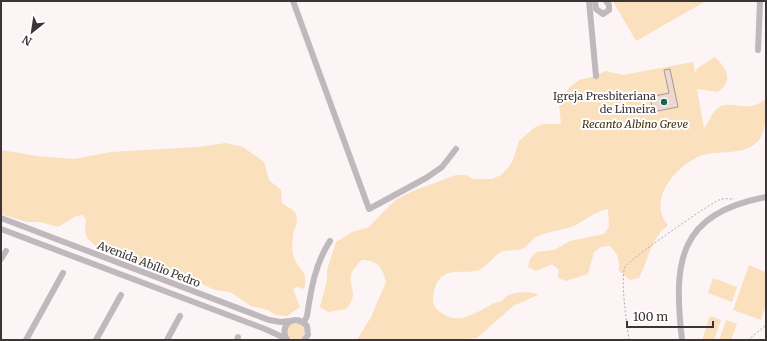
<svg xmlns="http://www.w3.org/2000/svg" width="767" height="341" font-family="Merriweather,serif">
<style>
.green{fill:#fae0bc}
.building{fill:#ebd8d1;stroke:#a99790}
.lines{fill:none;stroke-linecap:round;stroke-linejoin:round}
.path{stroke:#b3abac;stroke-width:1;stroke-dasharray:2 2;stroke-linecap:butt}
.minor{stroke:#bfb8bd;stroke-width:6}
.poi-dot{fill:#1b6356;stroke:#fff;stroke-width:1.5}
.labels{text-anchor:middle;dominant-baseline:central;stroke-width:4;stroke-linejoin:round;paint-order:stroke}
.poi-label{font-size:11px;fill:#3c3435;stroke:#fff;text-anchor:end}
.park-label{font-size:11px;font-style:italic;fill:#463007;stroke:#fff}
.street-label{font-size:11px;fill:#3c3435;stroke:#fff}
</style>
<rect width="100%" height="100%" fill="#fdf4f5"/>
<!-- green -->
<g class="green">
<path d="M 613,1 L 706,1 L 636,41 Z"/>
<path d="M 715,57 C 727,69 734,80 718,92 L 697,89 L 704,128 C 710,122 711,111 721,106 C 732,101 751,114 766,98 C 766,112 767,129 759,140 C 744,158 717,148 698,157 C 674,168 647,201 668,225 C 651,238 648,260 639,278 L 630,280 L 619,271 C 619,260 619,255 610,246 L 601,247 L 594,252 L 588,274 L 566,281 L 558,278 L 559,270 L 552,264 L 536,271 L 528,267 L 530,259 L 536,252 L 554,250 L 570,241 L 604,234 L 609,227 L 608,209 C 596,211 587,219 576,225 C 563,230 549,231 536,237 C 531,240 528,246 522,249 C 516,251 508,249 501,252 C 495,255 488,265 481,269 C 469,275 453,268 443,276 C 436,280 433,292 433,300 C 433,307 438,311 443,314 C 460,325 476,312 491,305 C 493,303 497,303 499,302 C 503,301 505,297 509,295 C 516,292 532,291 538,295 L 513,306 L 477,338 L 453,340 L 357,340 L 371,317 L 386,282 C 383,268 378,260 362,260 C 336,284 365,287 346,309 L 328,312 L 320,307 L 327,280 L 327,270 L 336,242 L 352,232 L 369,227 L 382,213 L 397,199 L 413,191 L 456,175 L 465,175 L 474,179 L 492,179 L 501,175 L 508,168 L 513,160 L 519,141 L 534,128 L 542,124 L 561,124 L 559,104 L 569,88 L 579,80 L 595,76 L 605,71 L 623,75 L 693,62 L 695,72 L 699,67 Z"/>
<path d="M 226,143 L 243,147 L 264,162 L 269,180 L 281,190 L 282,203 C 287,208 294,208 296,215 C 299,224 294,227 293,236 C 292,241 292,250 293,255 C 296,268 310,271 304,289 L 297,287 L 293,289 L 300,307 L 287,316 L 276,315 L 268,310 L 251,306 L 230,292 L 215,290 L 200,283 L 177,279 L 112,256 L 98,248 L 87,238 L 85,232 L 86,219 L 83,215 L 76,216 L 58,227 L 40,222 L 27,222 L 1,214 L 1,150 L 37,156 L 74,159 L 111,152 L 198,147 Z"/>
<path d="M 749,265 L 766,272 L 766,305 L 761,320 L 733,310 Z"/>
<path d="M 713,278 L 737,287 L 732,302 L 708,293 Z"/>
<path d="M 710,316 L 721,320 L 714,340 L 702,340 Z"/>
<path d="M 726,320 L 737,324 L 731,340 L 719,340 Z"/>
<circle cx="296" cy="331" r="9"/>
</g>
<!-- building -->
<path class="building" d="M 670,69 L 678,107 L 653,112 L 650,97 L 669,93 L 664,70 Z"/>
<g class="lines">
<!-- path -->
<g class="path">
<path d="M 629,340 C 627,324 620,280 625,267 C 627,261 709,204 719,200 C 724,198 729,199 734,199"/>
<path d="M 748,340 L 766,325"/>
</g>
<!-- minor -->
<g class="minor">
<path d="M 293,1 L 369,209 L 426,178 L 442,167 L 456,149"/>
<path d="M 589,1 L 596,76"/>
<path d="M 595,1 L 596,9 L 603,14 L 609,10 L 609,5 L 606,1"/>
<path d="M 758,50 L 760,1"/>
<path d="M 1,218 L 269,320 L 281,322 L 290,321"/>
<path d="M 1,229 L 265,329 L 287,339"/>
<path d="M 1,259 L 6,251"/>
<path d="M 304,322 L 307,316 C 311,289 315,264 330,241"/>
<path d="M 26,340 L 63,273"/>
<path d="M 96,340 L 121,295"/>
<path d="M 167,340 L 180,316"/>
<path d="M 237,340 L 238,337"/>
<path d="M 287,340 C 278,325 295,312 307,326 L 308,335 L 304,340"/>
<path d="M 682,340 C 673,261 678,214 766,197"/>
</g>
</g>
<!-- markers -->
<circle class="poi-dot" cx="664" cy="102" r="4"/>
<g class="labels">
<!-- poi labels -->
<g class="poi-label">
<text x="656" y="96">Igreja Presbiteriana<tspan x="656" dy="13">de Limeira</tspan></text>
</g>
<!-- park labels -->
<g class="park-label">
<text x="635" y="124">Recanto Albino Greve</text>
</g>
<!-- street labels -->
<g class="street-label">
<text transform="translate(149 264) rotate(21)">Avenida Abílio Pedro</text>
</g>
</g>
<!-- border -->
<rect width="767" height="341" fill="none" stroke="#3c3435" stroke-width="4"/>
<!-- north arrow -->
<g transform="translate(32 32) rotate(210)" stroke="#ffffff" stroke-width="3" paint-order="stroke">
<path d="M0-3L7 15L0 10L-7 15Z" fill="#3c3435"/>
<text y="-6" font-size="11" font-weight="bold" text-anchor="middle" fill="#3c3435">N</text>
</g>
<!-- scale -->
<path d="M627 321v6h86v-6" fill="none" stroke="#3c3435" stroke-width="2"/>
<text x="633" y="321" font-size="12" fill="#3c3435" stroke="#ffffff" stroke-width="3" paint-order="stroke">100 m</text>
</svg>
